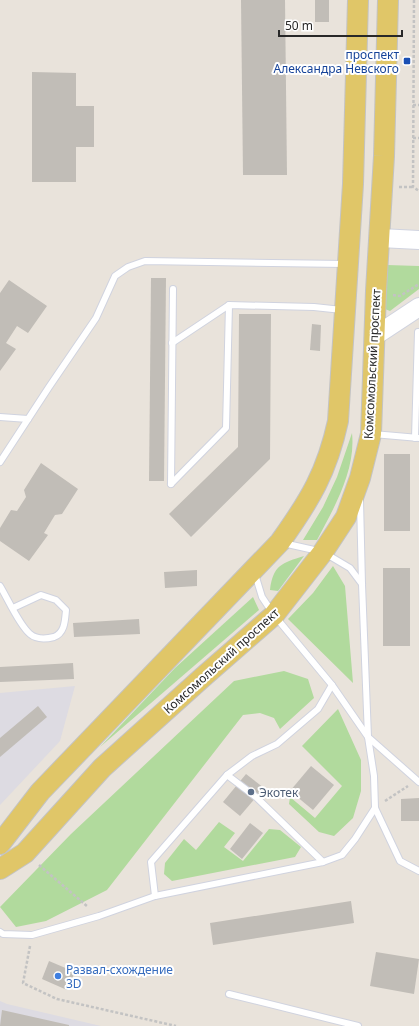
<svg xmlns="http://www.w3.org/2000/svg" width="419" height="1026" font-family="'Noto Sans',sans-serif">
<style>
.industrial{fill:#dddbe2}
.green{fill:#b1da9d}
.building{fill:#c1bdb7}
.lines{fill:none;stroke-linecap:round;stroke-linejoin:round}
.service-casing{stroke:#d0d3df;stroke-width:8}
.secondary-casing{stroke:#d0d3df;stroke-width:20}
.primary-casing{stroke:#c3c3c3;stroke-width:22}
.path{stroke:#c3c3c3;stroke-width:2.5;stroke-dasharray:3 2;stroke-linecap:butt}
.service{stroke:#fff;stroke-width:6}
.secondary{stroke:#fff;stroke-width:18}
.primary{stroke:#e0c668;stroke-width:20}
.transit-dot{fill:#1a4fb4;stroke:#fff;stroke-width:1.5}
.service-dot{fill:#5c6f8a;stroke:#fff;stroke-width:1.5}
.shop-dot{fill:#3f7fe0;stroke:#fff;stroke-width:1.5}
.labels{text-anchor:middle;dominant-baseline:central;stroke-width:4;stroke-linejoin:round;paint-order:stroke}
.transit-label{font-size:12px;fill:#164399;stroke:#fff;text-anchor:end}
.street-label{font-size:12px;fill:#282828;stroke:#fff}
.service-label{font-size:12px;fill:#4e5e75;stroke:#fff;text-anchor:start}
.shop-label{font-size:12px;fill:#366cbe;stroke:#fff;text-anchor:start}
</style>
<rect width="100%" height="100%" fill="#e9e3db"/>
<!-- industrial -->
<g class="industrial">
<path d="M 75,686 L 60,741 L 0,805 L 0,693 Z"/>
<path d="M 0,1001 L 7,1004 L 101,1026 L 0,1026 Z"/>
</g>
<!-- green -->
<g class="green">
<path d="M 387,265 L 419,266 L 419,289 L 390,311 L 380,307 Z"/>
<path d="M 352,433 C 356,470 334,508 317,540 L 303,540 L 323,507 L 337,477 Z"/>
<path d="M 304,556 L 278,591 L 270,590 C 273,565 282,563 304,556 Z"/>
<path d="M 333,566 L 345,586 L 353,683 L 288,619 L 313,593 Z"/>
<path d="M 253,597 L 259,610 L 100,747 L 175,668 Z"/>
<path d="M 284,671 L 308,679 L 314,698 L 280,729 L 274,718 L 260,713 L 243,715 L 107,890 L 46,921 L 16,927 L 0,907 L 71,834 L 234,681 Z"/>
<path d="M 338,709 L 361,760 L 361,791 L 353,818 L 334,836 L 319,832 L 289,804 L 290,797 L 315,818 L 342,786 L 302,746 Z"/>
<path d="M 219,822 L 235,833 L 224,847 L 243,861 L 269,829 L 280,830 L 301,847 L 295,857 L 172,881 L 164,874 L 165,863 L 184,839 L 196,850 Z"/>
</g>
<!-- building -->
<g class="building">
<path d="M 241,0 L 285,0 L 287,175 L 243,175 Z"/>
<rect x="315" y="0" width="14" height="22"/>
<path d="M 32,72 L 76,73 L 76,106 L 94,106 L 94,147 L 76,147 L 76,182 L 32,182 Z"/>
<path d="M 151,278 L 166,278 L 164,481 L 149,481 Z"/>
<path d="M 9,280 L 47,306 L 28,333 L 17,326 L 6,343 L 16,349 L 0,371 L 0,293 Z"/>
<path d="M 239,314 L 271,314 L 270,459 L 191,537 L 169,514 L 238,447 Z"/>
<path d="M 312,324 L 321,325 L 320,351 L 310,350 Z"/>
<rect x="384" y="454" width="26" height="77"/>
<path d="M 41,463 L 78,489 L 62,514 L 55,515 L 44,533 L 48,535 L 29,561 L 0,541 L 0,528 L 11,510 L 17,511 L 26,497 L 24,490 Z"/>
<rect x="383" y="568" width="27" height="78"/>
<path d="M 197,570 L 197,586 L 165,588 L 164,572 Z"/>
<path d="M 139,619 L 140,634 L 74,637 L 73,623 Z"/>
<path d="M 73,663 L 74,679 L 0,682 L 0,667 Z"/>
<path d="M 38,706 L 47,717 L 0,757 L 0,738 Z"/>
<path d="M 311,766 L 334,785 L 313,810 L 290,791 Z"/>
<path d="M 246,774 L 264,788 L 240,816 L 223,802 Z"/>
<path d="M 419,798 L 419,821 L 401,821 L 401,799 Z"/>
<path d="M 250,823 L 263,833 L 242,859 L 230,849 Z"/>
<path d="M 351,901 L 354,923 L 213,945 L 210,923 Z"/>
<path d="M 376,952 L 419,959 L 414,994 L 370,986 Z"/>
<path d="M 49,961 L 75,972 L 67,990 L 42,979 Z"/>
<path d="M 2,1010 L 69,1025 L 69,1026 L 0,1026 Z"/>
</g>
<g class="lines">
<!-- service casing -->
<g class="service-casing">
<g id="service">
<path d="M 172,343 L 229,305 L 314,307 L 342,310"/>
<path d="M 0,417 L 28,419"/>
<path d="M 373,434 L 419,438"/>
<path d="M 415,438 L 418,332"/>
<path d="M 0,462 L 49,387 L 96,318 L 115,276 L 128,267 L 145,261 L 345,264"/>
<path d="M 171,484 L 226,428 L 229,305"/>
<path d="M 171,484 L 173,289"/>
<path d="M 360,500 L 362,584 L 368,737 L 374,776 L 375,808 L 400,861 L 419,871"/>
<path d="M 283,543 L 323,552 L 350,568 L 362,584"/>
<path d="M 255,574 L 262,597 L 274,615 L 332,685 L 368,737 L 419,782"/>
<path d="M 0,586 C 8,599 19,625 30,634 C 37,640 46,639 54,637 C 65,633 65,620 66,610 L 56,600 L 41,595 L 13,608"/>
<path d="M 227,775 L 256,797 L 323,862"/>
<path d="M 155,896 L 151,862 L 227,775 L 252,756 L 277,744 L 318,709 L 332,685"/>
<path d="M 0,932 L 3,934 L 32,935 L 99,916 L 155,896 L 323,862 L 342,855 L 355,839 L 375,808"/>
<path d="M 229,994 L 358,1026"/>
</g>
</g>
<!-- secondary casing -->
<g class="secondary-casing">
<g id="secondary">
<path d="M 380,238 L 419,240"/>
<path d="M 375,336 L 419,307"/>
</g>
</g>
<!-- primary casing -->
<g class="primary-casing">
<g id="primary">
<path d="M 0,844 L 40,792 L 280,542 C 310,500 327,472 338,421 L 353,184 L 358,0"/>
<path d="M 0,869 L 25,853 L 102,768 L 203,677 L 274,615 L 323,552 L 346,517 L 360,478 L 371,434 L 376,291 L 384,156 L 388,0"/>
</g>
</g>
<!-- path -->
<g class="path">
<path d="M 414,0 L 413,187 L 419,191"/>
<path d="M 413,105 L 419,105"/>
<path d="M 413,138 L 419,138"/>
<path d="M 399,187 L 413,187"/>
<path d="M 393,295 L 400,296 L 419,284"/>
<path d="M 385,801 L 408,786"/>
<path d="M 39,865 L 88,907"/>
<path d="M 30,946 L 23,983 L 57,999 L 176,1026"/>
</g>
<!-- service -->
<use href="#service" class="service"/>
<!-- secondary -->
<use href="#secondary" class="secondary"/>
<!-- primary -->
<use href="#primary" class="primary"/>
</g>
<!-- markers -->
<rect class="transit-dot" x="403" y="57" width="8" height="8" rx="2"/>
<circle class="service-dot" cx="251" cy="792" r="4"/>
<circle class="shop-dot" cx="58" cy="976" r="4"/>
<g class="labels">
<!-- transit labels -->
<g class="transit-label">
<text x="399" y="54">проспект<tspan x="399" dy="14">Александра Невского</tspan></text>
</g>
<!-- street labels -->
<g class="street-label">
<text transform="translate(372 364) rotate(-87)">Комсомольский проспект</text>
<text transform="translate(221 661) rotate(-42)">Комсомольский проспект</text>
</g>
<!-- service labels -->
<g class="service-label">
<text x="259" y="792">Экотек</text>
</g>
<!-- shop labels -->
<g class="shop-label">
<text x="66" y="969">Развал-схождение<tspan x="66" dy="14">3D</tspan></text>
</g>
</g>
<!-- scale -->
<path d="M279 30v6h123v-6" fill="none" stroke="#282828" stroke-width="2"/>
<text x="285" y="30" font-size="12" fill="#282828" stroke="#ffffff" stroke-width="3" paint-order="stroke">50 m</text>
</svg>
